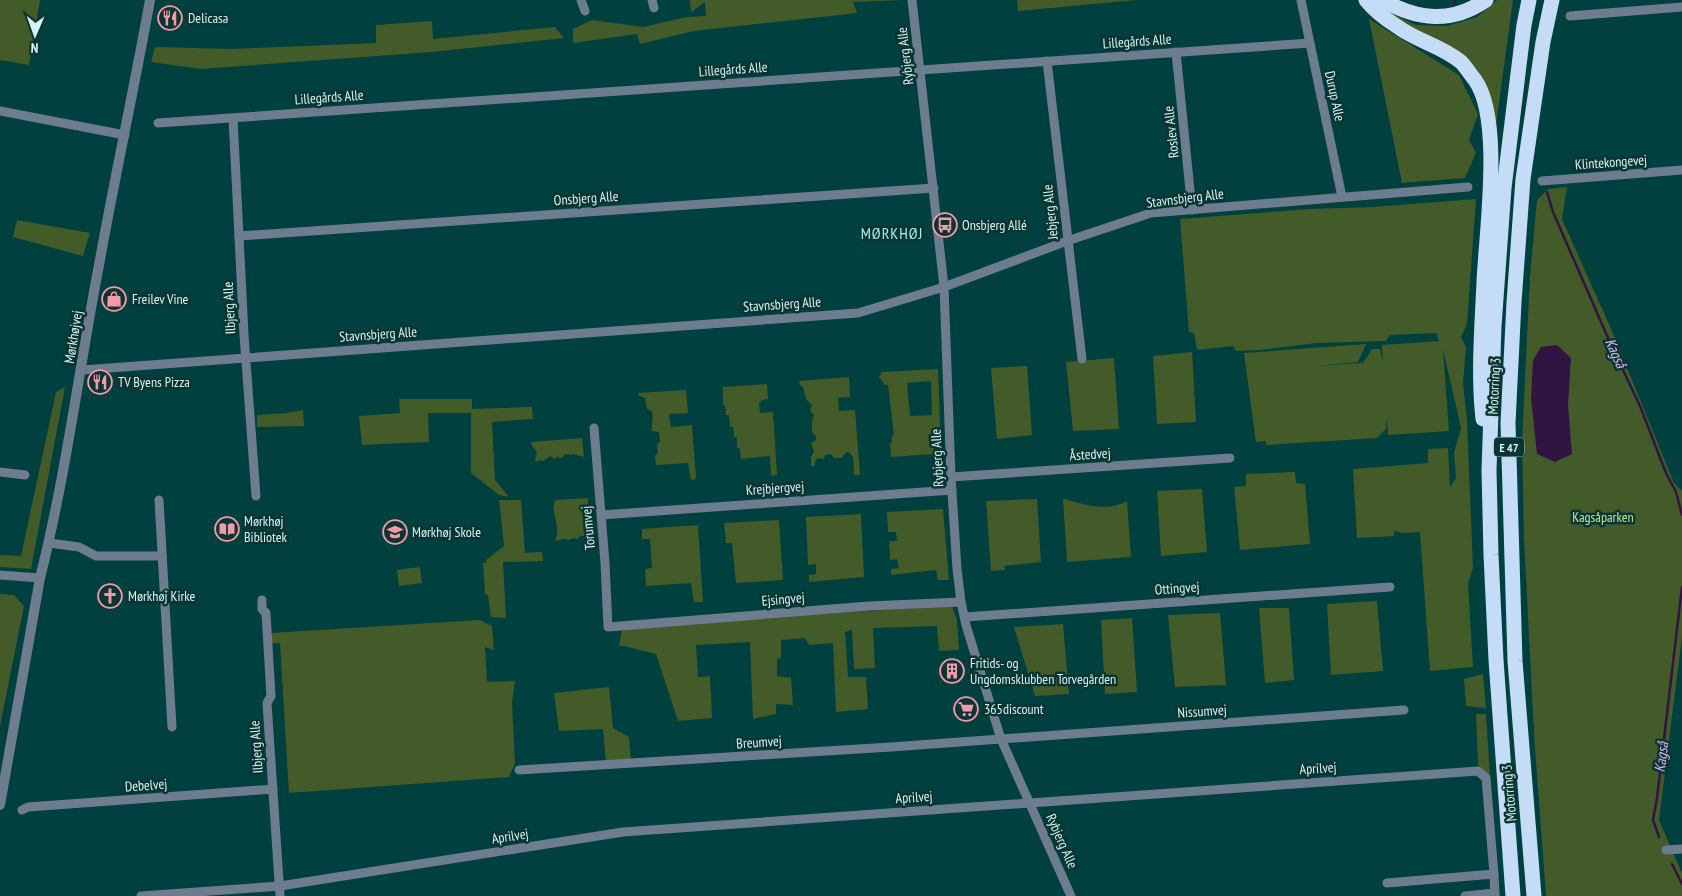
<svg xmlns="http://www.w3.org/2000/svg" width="1682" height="896" font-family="'PT Sans Narrow',sans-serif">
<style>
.green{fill:#435a29;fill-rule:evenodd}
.water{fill:#311442}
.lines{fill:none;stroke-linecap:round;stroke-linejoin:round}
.stream{stroke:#311442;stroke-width:2.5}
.minor{stroke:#6d7d8f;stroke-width:9}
.tertiary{stroke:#6d7d8f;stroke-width:10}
.motorway{stroke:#c4dcf6;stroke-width:15}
.labels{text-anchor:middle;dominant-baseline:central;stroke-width:5;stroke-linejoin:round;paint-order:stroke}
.shield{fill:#0b3432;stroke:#96bbb8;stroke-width:1}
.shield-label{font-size:12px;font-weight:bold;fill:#d2f5f2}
.poi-label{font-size:14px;fill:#d2f5f2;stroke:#0b3432;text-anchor:start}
.street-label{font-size:14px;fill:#d2f5f2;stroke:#0b3432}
.park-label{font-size:14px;fill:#bfe895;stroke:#0b3432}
.water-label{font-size:15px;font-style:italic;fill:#dbb7f6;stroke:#0b3432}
.quarter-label{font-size:16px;letter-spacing:1px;fill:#a6f0ea;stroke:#0b3432}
</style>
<rect width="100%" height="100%" fill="#00403e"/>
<!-- green -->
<g class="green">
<path d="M 0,0 L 40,0 L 29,65 L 0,60 Z"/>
<path d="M 690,0 L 904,0 L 853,2 L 857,13 L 694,31 L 640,44 L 637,34 L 573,43 L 573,29 L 592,20 L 643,27 L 687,17 L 706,16 L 705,2 L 691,12 Z"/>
<path d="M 1017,0 L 1137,0 L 1018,11 Z"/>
<path d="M 1497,0 L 1513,0 L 1496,125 L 1472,69 L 1377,7 L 1416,25 L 1447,26 L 1477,17 Z"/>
<path d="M 1369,19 L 1459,75 L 1478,114 L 1469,140 L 1476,153 L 1465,178 L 1402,183 Z"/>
<path d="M 432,21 L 433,39 L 555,27 L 564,38 L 432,52 L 201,69 L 151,62 L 155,47 L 232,49 L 376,43 L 376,25 Z"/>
<path d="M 1567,187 L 1562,219 L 1612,331 L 1674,483 L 1682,491 L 1682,637 L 1659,820 L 1682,873 L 1682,896 L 1546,896 L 1534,734 L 1524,539 L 1522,441 L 1530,276 L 1537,200 L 1548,189 Z"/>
<path d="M 1476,199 L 1467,324 L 1461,337 L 1466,347 L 1463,383 L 1467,420 L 1473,568 L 1468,584 L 1473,667 L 1430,671 L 1420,532 L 1404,533 L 1394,531 L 1394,536 L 1357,538 L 1353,469 L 1428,463 L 1428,449 L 1448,448 L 1450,487 L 1456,478 L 1454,453 L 1461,428 L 1443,349 L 1449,431 L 1388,435 L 1387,418 L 1386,429 L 1377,438 L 1266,445 L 1266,441 L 1256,442 L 1244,353 L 1366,344 L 1358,362 L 1317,366 L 1363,363 L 1372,349 L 1380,349 L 1383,362 L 1382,345 L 1439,341 L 1436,333 L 1390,335 L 1386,341 L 1316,343 L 1260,350 L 1236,351 L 1233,346 L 1197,350 L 1194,333 L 1189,332 L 1180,219 L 1310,209 L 1373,207 Z"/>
<path d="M 17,220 L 90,233 L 83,256 L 13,237 Z"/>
<path d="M 1192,352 L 1196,422 L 1157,424 L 1153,356 Z"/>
<path d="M 1114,358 L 1119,429 L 1073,431 L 1066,362 Z"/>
<path d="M 1027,366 L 1032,435 L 997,439 L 991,368 Z"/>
<path d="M 938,369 L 942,482 L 936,483 L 933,454 L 891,457 L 890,443 L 892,443 L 892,436 L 894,435 L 888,385 L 885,385 L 879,377 L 882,372 ZM 931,381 L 932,415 L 910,416 L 907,383 Z"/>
<path d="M 849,377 L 850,397 L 838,398 L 839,411 L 855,410 L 860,475 L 854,475 L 853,457 L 849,452 L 846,452 L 842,458 L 834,458 L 831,454 L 825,455 L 824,459 L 818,458 L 815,461 L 815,466 L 811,466 L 811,457 L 814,452 L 811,443 L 816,440 L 816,437 L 812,432 L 812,422 L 814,415 L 810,411 L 812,405 L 806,399 L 803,387 L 800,385 L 799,381 Z"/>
<path d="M 767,384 L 768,399 L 762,400 L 759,403 L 760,413 L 773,412 L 777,475 L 771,476 L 770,456 L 741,459 L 740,449 L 737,448 L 737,437 L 734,437 L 733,427 L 730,427 L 729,415 L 726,415 L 725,405 L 723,405 L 723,387 Z"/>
<path d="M 65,387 L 31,569 L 0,567 L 0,555 L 21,556 L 56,392 Z"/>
<path d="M 686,390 L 688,413 L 669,414 L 671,427 L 692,425 L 696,479 L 691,480 L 688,463 L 656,465 L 655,456 L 658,453 L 657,445 L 660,441 L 659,432 L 652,431 C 651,424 654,418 652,411 L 647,409 L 645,398 L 639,396 L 638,393 Z"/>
<path d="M 399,399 L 472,399 L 472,409 L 532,407 L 533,419 L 492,422 L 495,480 L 509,497 L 499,495 L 471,473 L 471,413 L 428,413 L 429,442 L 362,445 L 359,416 L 400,413 Z"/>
<path d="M 303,410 L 304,426 L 257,427 L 257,415 L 287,413 Z"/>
<path d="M 582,438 L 584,457 L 573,454 L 570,455 L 565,454 L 562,458 L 557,457 L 555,459 L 550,456 L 543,461 L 540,460 L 536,462 L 535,459 L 537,453 L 535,449 L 532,446 L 531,442 Z"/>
<path d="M 1295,472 L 1296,483 L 1305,484 L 1310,544 L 1240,550 L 1234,487 L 1246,486 L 1246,474 Z"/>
<path d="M 1202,489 L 1207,552 L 1161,556 L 1157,491 Z"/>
<path d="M 588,498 L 590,536 L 580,536 L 577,539 L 573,538 L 569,540 L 564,539 L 555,541 C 562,526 550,514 555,500 Z"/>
<path d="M 1063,498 C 1083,505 1107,512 1127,501 L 1131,557 L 1067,562 Z"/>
<path d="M 1037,499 L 1041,562 L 1004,566 L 1005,570 L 991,571 L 986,501 Z"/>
<path d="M 499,500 L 521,500 L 525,553 L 542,552 L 543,561 L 503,562 L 506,618 L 491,617 L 488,595 L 485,594 L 483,563 L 486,563 L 486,560 L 504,546 Z"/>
<path d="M 943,509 L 949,580 L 938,580 L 936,570 L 891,575 L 891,569 L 899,568 L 897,559 L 890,560 L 889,541 L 897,541 L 896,532 L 888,532 L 887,512 Z"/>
<path d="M 861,514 L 864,577 L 809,582 L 809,575 L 816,574 L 816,564 L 808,565 L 806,517 Z"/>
<path d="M 779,520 L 783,580 L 736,583 L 732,543 L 726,543 L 724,523 Z"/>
<path d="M 698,525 L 703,602 L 694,602 L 691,583 L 646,586 L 645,569 L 652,568 L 650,539 L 642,539 L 642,529 Z"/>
<path d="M 420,567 L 422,583 L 399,586 L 397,570 Z"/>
<path d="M 0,594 L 14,595 L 24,606 L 0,726 Z"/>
<path d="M 1377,601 L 1383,671 L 1331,675 L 1327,604 Z"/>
<path d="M 952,606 L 957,620 L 959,650 L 939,651 L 937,626 L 873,628 L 875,668 L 854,669 L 852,630 L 845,632 L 848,677 L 866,677 L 868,709 L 836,712 L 833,643 L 809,645 L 805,638 L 781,640 L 781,658 L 777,659 L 777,676 L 791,678 L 793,705 L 776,704 L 776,714 L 753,719 L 750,642 L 696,645 L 698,677 L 710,676 L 712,718 L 678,721 L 656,654 L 624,646 L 619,646 L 622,629 L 749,618 Z"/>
<path d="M 1259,608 L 1289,608 L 1294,680 L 1265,683 Z"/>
<path d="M 1220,613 L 1226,685 L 1175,687 L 1168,615 Z"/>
<path d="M 1132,618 L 1137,692 L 1105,694 L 1101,620 Z"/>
<path d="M 480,620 L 492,626 L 494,650 L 485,647 L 487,682 L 515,681 L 512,703 L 515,763 L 509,777 L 289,793 L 280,643 L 272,643 L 271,633 Z"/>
<path d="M 1063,624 L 1069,694 L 1035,696 L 1014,627 Z"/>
<path d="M 1483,674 L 1486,708 L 1466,706 L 1464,679 Z"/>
<path d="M 609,687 L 613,728 L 629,737 L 631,762 L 606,763 L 603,729 L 559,731 L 554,693 Z"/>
<path d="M 1476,714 L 1486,714 L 1490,778 L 1478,765 Z"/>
</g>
<!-- water -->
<path class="water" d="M 1557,345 L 1571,358 L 1568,405 L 1572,454 L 1555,462 L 1537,454 L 1531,398 L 1533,360 L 1541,347 Z"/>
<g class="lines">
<!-- stream -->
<g class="stream">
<path d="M 1454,0 L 1455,2"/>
<path d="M 1547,192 L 1553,212 L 1612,347 L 1640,406 L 1666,473 L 1676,492 L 1682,515"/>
<path d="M 1659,837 L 1653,820 L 1657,798 L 1682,587"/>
<path d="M 1672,864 L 1682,884"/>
</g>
<!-- minor -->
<g class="minor">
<path d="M 581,0 L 585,11"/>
<path d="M 652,0 L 654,8"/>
<path d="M 912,0 L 944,287 L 951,477 L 957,569 L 961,602 L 966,625 L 1001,739 L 1071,896"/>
<path d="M 1301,0 L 1342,197"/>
<path d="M 1570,16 L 1682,7"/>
<path d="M 1176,52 L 1192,210"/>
<path d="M 1047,61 L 1082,359"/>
<path d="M 0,111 L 125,135"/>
<path d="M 233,118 L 244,335 L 256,496"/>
<path d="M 158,123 L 1310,43"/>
<path d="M 1542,181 L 1682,170"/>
<path d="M 239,236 L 934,188"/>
<path d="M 82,370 L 858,313 L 944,287 L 1067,241 L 1151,213 L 1468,187"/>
<path d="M 594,428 L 605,563 L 608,627 L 869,606 L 961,602"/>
<path d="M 0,472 L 25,475"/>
<path d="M 951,477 L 1230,458"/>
<path d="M 159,500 L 172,727"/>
<path d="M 601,515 L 952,490"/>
<path d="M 49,543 L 79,547 L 96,556 L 162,556"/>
<path d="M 0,575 L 40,578"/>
<path d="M 262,600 L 262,609 L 266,613 L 271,696 L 267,703 L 280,896"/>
<path d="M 965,617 L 1390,587"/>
<path d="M 519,770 L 891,747 L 1404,710"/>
<path d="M 22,810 L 28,807 L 273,789"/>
<path d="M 1666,850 L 1682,849"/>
<path d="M 1494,874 L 1495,896"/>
<path d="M 141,896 L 280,886 L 623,832 L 1478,771 L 1486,778 L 1494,874 L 1387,883"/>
<path d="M 1465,896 L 1495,893"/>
</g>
<!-- tertiary -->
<path class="tertiary" d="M 0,805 L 40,578 C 66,475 79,369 99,265 C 115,176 134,89 150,0"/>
<!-- motorway -->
<g class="motorway">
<path d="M 1366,0 C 1374,10 1387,20 1398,27 C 1417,41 1442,46 1461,62 C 1466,67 1470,74 1475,80 C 1503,119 1486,233 1484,282 C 1482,326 1478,375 1483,419"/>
<path d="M 1382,0 C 1418,20 1451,24 1486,0"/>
<path d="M 1513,896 L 1496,660 L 1491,555 L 1489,470 L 1494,326 L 1504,188 L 1524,25 L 1529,0"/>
<path d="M 1534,896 L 1515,661 L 1508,423 L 1514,302 L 1523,179 L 1543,42 L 1552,0"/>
</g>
</g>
<!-- icons -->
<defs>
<g id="restaurant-ring" transform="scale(1.25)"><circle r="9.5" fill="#0b3432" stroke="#f39aa8" stroke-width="1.5"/><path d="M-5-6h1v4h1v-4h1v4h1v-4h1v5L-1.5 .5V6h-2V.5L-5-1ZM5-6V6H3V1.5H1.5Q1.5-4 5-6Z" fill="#f39aa8"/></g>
<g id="bus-ring" transform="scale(1.25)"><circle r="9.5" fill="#0b3432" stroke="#f39aa8" stroke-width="1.5"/><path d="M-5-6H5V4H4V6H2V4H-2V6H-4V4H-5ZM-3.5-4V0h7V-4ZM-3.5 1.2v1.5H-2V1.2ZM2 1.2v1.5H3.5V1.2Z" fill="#f39aa8"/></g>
<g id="shop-ring" transform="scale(1.25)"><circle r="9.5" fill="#0b3432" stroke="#f39aa8" stroke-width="1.5"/><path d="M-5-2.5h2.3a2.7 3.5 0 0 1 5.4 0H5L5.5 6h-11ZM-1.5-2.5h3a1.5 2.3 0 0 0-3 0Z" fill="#f39aa8"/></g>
<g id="library-ring" transform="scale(1.25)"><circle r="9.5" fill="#0b3432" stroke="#f39aa8" stroke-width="1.5"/><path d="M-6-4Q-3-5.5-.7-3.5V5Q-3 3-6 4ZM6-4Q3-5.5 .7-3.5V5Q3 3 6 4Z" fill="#f39aa8"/></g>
<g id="school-ring" transform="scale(1.25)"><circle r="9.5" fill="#0b3432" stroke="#f39aa8" stroke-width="1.5"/><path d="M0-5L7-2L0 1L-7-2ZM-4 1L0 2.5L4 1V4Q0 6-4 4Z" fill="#f39aa8"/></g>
<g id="church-ring" transform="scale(1.25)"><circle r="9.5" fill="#0b3432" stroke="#f39aa8" stroke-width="1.5"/><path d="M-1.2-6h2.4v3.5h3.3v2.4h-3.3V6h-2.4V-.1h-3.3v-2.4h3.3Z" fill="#f39aa8"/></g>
<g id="building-ring" transform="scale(1.25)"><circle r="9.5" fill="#0b3432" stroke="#f39aa8" stroke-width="1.5"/><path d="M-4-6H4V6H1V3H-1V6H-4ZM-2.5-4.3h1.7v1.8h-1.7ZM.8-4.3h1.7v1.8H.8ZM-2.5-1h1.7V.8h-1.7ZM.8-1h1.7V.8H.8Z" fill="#f39aa8"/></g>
<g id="supermarket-ring" transform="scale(1.25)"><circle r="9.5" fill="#0b3432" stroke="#f39aa8" stroke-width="1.5"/><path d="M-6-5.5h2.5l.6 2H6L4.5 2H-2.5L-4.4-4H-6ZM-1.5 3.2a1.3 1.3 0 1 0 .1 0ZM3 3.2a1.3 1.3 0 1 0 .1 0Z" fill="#f39aa8"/></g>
</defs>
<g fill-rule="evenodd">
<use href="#restaurant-ring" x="170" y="18"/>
<use href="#bus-ring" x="945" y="225"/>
<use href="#shop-ring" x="114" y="299"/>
<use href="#restaurant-ring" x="100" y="382"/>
<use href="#library-ring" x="227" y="529"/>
<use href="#school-ring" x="395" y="532"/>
<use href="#church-ring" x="110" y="596"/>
<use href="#building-ring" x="952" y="671"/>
<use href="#supermarket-ring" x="966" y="709"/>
</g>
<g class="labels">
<!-- shield labels -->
<rect class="shield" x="1494" y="437.5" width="30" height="19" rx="4"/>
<g class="shield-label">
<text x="1509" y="447">E 47</text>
</g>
<!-- poi labels -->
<g class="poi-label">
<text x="188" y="18">Delicasa</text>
<text x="962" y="225">Onsbjerg Allé</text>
<text x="132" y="299">Freilev Vine</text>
<text x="118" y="382">TV Byens Pizza</text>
<text x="244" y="521">Mørkhøj<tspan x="244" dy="16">Bibliotek</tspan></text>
<text x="412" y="532">Mørkhøj Skole</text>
<text x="128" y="596">Mørkhøj Kirke</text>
<text x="970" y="663">Fritids- og<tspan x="970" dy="16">Ungdomsklubben Torvegården</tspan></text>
<text x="984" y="709">365discount</text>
</g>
<!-- street labels -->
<g class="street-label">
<text transform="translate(1137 41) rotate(-4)">Lillegårds Alle</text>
<text transform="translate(905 56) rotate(-97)">Rybjerg Alle</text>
<text transform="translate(733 69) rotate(-4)">Lillegårds Alle</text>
<text transform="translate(1335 96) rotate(78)">Durup Alle</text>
<text transform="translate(329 97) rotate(-4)">Lillegårds Alle</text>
<text transform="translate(1171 132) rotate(-96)">Roslev Alle</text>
<text transform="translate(1611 162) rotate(-4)">Klintekongevej</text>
<text transform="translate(586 198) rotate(-4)">Onsbjerg Alle</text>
<text transform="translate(1185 198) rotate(-7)">Stavnsbjerg Alle</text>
<text transform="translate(1050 212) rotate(-96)">Jebjerg Alle</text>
<text transform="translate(782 304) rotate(-4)">Stavnsbjerg Alle</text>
<text transform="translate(229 308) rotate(-93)">Ilbjerg Alle</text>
<text transform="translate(378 334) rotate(-4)">Stavnsbjerg Alle</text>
<text transform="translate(73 337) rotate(-81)">Mørkhøjvej</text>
<text transform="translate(1494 386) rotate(-87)">Motorring 3</text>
<text transform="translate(1090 454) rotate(-4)">Åstedvej</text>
<text transform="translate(937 458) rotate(-93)">Rybjerg Alle</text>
<text transform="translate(775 488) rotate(-4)">Krejbjergvej</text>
<text transform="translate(588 528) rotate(-95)">Torumvej</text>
<text transform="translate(1177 588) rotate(-4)">Ottingvej</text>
<text transform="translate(783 599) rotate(-5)">Ejsingvej</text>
<text transform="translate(1202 711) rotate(-4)">Nissumvej</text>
<text transform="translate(759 742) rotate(-4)">Breumvej</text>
<text transform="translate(256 747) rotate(-94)">Ilbjerg Alle</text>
<text transform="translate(1318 768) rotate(-4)">Aprilvej</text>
<text transform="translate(146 785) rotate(-4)">Debelvej</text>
<text transform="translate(1509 793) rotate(-95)">Motorring 3</text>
<text transform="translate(914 797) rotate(-4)">Aprilvej</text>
<text transform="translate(510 836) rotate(-9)">Aprilvej</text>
<text transform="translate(1062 841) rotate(66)">Rybjerg Alle</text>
</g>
<!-- park labels -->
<g class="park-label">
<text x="1603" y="517">Kagsåparken</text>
</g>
<!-- water labels -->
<g class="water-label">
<text transform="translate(1616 353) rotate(66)">Kagså</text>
<text transform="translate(1661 757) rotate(-83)">Kagså</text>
</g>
<!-- quarter labels -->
<g class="quarter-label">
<text x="892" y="233">MØRKHØJ</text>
</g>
</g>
<!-- north arrow -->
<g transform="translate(35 35) rotate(182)" stroke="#0b3432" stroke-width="4" paint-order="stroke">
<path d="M0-4L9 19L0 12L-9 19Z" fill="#d2f5f2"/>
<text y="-8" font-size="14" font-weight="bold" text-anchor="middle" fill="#d2f5f2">N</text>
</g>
</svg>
